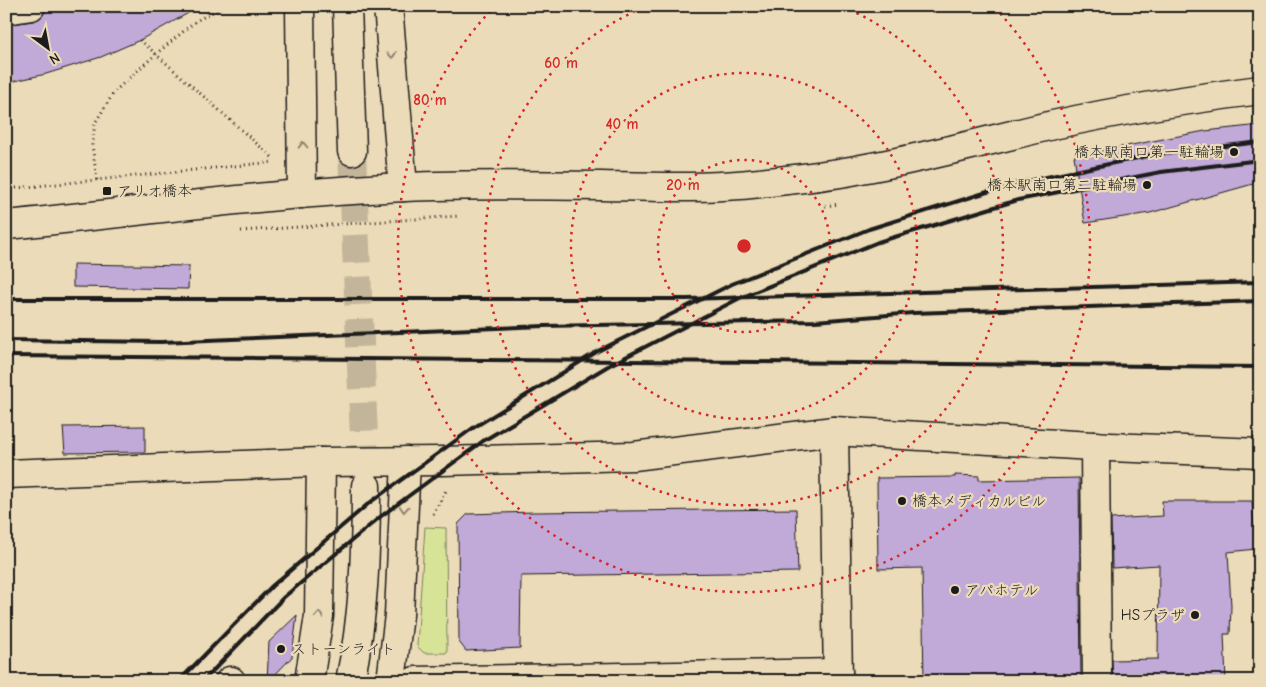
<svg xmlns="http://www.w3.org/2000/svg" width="1266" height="687" font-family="'Comic Neue','Klee One',sans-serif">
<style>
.green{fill:#d7e497;stroke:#7a805a}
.building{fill:#c1a9d8;stroke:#1c1c1c}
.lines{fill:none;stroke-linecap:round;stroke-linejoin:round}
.minor-tunnel{stroke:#c2b599;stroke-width:28;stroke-dasharray:28 14;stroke-linecap:butt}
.minor-casing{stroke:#1c1c1c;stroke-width:31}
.path{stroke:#1c1c1c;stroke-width:3;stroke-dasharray:1 4;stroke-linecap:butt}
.minor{stroke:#ecdbb8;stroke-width:28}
.rail{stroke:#1c1c1c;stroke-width:4}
.oneway{stroke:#8e8572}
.ring{fill:none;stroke:#d62828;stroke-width:2.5;stroke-dasharray:2.5 5}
.poi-dot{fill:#1c1c1c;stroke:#ecdbb8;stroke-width:2}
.labels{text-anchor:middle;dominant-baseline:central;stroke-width:4.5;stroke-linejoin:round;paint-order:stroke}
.poi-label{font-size:15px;fill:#1c1c1c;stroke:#ecdbb8;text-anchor:start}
.centre{fill:#d62828;stroke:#ecdbb8;stroke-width:2.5}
.ring-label{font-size:15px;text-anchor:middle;font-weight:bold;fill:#d62828;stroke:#ecdbb8;stroke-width:4.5;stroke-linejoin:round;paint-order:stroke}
</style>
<rect width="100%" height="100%" fill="#ecdbb8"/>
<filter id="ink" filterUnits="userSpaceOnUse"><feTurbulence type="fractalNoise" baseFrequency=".02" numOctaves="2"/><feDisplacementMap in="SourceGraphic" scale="10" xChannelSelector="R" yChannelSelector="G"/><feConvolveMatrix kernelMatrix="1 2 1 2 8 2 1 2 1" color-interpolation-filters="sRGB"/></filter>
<g filter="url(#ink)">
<!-- green -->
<path class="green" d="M 425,527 L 446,528 L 447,653 L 424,653 L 417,646 Z"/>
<!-- building -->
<g class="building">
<path d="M 46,6 L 201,6 L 140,40 L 101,57 L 46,74 L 6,83 L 6,25 L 33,21 L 40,18 L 45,12 Z"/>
<path d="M 1260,125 L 1260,182 L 1150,213 L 1085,223 L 1074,156 L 1205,131 Z"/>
<path d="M 73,264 L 189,266 L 188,289 L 73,287 Z"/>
<path d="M 145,426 L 145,452 L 65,453 L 63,427 Z"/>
<path d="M 955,475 L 979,476 L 979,480 L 1079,478 L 1081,681 L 924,681 L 922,568 L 878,569 L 877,478 L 955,477 Z"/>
<path d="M 1162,501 L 1252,501 L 1256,549 L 1228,552 L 1231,606 L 1230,634 L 1224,634 L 1226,681 L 1113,681 L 1112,660 L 1158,659 L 1159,565 L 1112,568 L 1111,519 L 1163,516 Z"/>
<path d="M 796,509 L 798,572 L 521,576 L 520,648 L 466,651 L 459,642 L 458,524 L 468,514 L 534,512 Z"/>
<path d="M 297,615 L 292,657 L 269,681 L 267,681 L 269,642 Z"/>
</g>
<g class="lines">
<!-- minor-tunnel -->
<path class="minor-tunnel" d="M 352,151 L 366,486"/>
<!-- minor casing -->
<g class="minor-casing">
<g id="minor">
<path d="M 300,6 L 302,194"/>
<path d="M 347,6 L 352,151"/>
<path d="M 388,6 L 403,187"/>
<path d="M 6,10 L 31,6"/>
<path d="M 6,225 C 139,212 271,193 405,187 C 470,184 536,185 602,186 C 654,187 708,189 760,183 C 794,179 828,176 861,169 C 926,158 989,140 1053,125 C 1121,110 1190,99 1260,90"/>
<path d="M 834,431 L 838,681"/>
<path d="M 1095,446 L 1097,681"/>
<path d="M 6,474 L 321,462 L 443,461 L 634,456 L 834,431 L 1110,447 L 1260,453"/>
<path d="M 230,681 L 231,681"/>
<path d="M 309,681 L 319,616 L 321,462"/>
<path d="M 350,681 C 364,617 366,551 366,486"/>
<path d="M 391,681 L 399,615 L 406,461"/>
<path d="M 415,681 L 838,673"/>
</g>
</g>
<!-- path -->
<g class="path">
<path d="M 140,40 L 273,158"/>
<path d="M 97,180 L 92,145 L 95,123 L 115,91 L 156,54 L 196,21 L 224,6"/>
<path d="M 6,189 L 274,162"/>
<path d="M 825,206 L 839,204"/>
<path d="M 241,231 L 459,216"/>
<path d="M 433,514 L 447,489"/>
</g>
<!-- minor -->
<use href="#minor" class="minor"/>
<!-- rail -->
<g class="rail">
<path d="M 6,299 L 687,299 L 1260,282"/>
<path d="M 6,340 L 161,342 L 544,326 L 815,321 L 913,313 L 1260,301"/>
<path d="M 6,356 C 424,357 842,364 1260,367"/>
<path d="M 179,681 L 272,586 L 368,504 L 473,428 L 598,351 L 732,284 L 869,229 L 1013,184 L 1157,154 L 1260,142"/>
<path d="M 203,681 L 284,597 L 380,517 L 483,441 L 608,366 L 740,298 L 878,242 L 1018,200 L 1161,172 L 1260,160"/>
</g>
</g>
<!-- one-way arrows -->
<defs><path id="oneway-chevron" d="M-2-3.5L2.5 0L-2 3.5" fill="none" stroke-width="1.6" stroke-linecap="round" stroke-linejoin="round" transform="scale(1.25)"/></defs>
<g class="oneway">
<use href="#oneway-chevron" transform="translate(392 55) rotate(85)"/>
<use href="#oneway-chevron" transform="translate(303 145) rotate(-91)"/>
<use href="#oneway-chevron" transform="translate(404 509) rotate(93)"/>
<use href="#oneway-chevron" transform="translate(319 615) rotate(-85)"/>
</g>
</g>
<!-- distance rings -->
<g class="ring">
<circle cx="744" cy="246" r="86"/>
<circle cx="744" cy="246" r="173"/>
<path d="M843 7A259 259 0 1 1 645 7"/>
<path d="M995 8A346 346 0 1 1 493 8"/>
</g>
<!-- markers -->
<g class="poi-dot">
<circle cx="1234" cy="152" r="5"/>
<circle cx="1147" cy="185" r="5"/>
<rect x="102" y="186" width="10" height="10" rx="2.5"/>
<circle cx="902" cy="501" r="5"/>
<circle cx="955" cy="590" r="5"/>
<circle cx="1195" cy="615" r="5"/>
<circle cx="281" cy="649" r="5"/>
</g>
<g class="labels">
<!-- poi labels -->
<g class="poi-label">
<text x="1224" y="152" text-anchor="end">橋本駅南口第一駐輪場</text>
<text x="1137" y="185" text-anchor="end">橋本駅南口第二駐輪場</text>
<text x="117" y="191">アリオ橋本</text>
<text x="912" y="501">橋本メディカルビル</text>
<text x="965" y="590">アパホテル</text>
<text x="1185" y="615" text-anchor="end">HSプラザ</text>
<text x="291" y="649">ストーンライト</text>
</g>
</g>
<circle cx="744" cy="246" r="8" class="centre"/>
<g class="ring-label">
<text x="561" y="68">60 m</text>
<text x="430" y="105">80 m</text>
<text x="622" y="129">40 m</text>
<text x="683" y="190">20 m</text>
</g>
<!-- margin -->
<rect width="1266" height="687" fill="none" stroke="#ecdbb8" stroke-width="25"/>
<rect x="12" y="12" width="1241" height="662" fill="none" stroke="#1c1c1c" stroke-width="2" filter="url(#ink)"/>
<!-- north arrow -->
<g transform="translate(48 48) rotate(148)" stroke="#ecdbb8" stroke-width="4" paint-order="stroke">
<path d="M0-4L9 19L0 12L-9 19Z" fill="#1c1c1c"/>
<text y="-8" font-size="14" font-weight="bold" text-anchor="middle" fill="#1c1c1c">N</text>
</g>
</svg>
